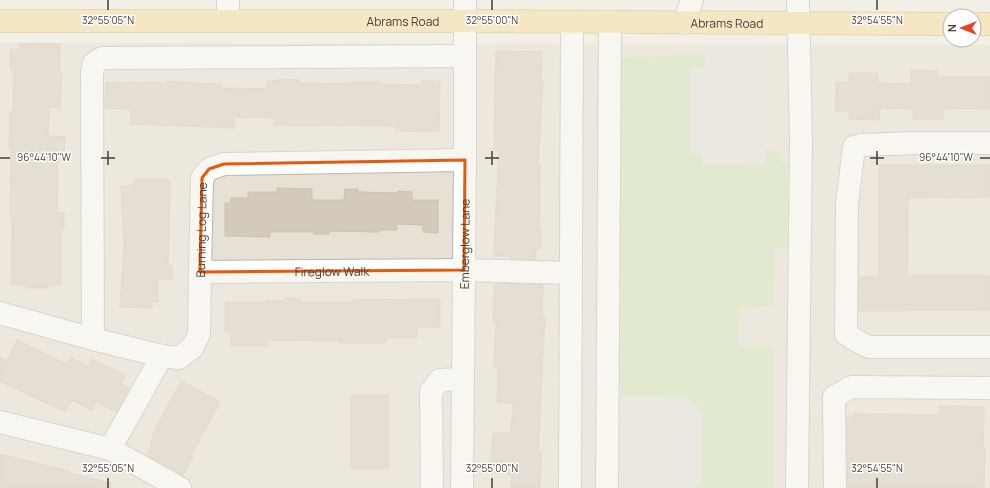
<svg xmlns="http://www.w3.org/2000/svg" width="990" height="488" font-family="Manrope,sans-serif">
<style>
.residential{fill:#e6e0d5}
.green{fill:#cde4b1}
.parking{fill:#e3e1de}
.building{fill:#d3cabc;stroke:#cdc2b0}
.lines{fill:none;stroke-linecap:round;stroke-linejoin:round}
.minor-casing{stroke:#bdb6aa;stroke-width:24}
.major-casing{stroke:#ddba6a;stroke-width:24}
.minor{stroke:#fff;stroke-width:22}
.major{stroke:#f8dd99;stroke-width:22}
.marked{fill:none;stroke:#e8590c;stroke-width:3;stroke-linejoin:round}
.ticks{fill:none;stroke:#453f36;stroke-width:1.5}
.labels{text-anchor:middle;dominant-baseline:central;stroke-width:3;stroke-linejoin:round;paint-order:stroke}
.street-label{font-size:12px;fill:#453f36;stroke:#fff}
.ticks-label{font-size:10px;text-anchor:middle;fill:#453f36;stroke:#fff;stroke-width:3;stroke-linejoin:round;paint-order:stroke}
</style>
<rect width="100%" height="100%" fill="#f2efe6"/>
<!-- residential -->
<path class="residential" d="M 0,43 L 990,45 L 990,488 L 0,488 Z"/>
<!-- green -->
<path class="green" d="M 705,54 L 705,67 L 691,67 L 702,153 L 702,165 L 766,164 L 766,150 L 777,152 L 787,168 L 787,249 L 775,248 L 774,306 L 740,308 L 738,346 L 774,346 L 773,488 L 695,488 L 702,479 L 686,398 L 622,397 L 616,58 Z"/>
<!-- parking -->
<g class="parking">
<path d="M 766,53 L 766,164 L 702,165 L 702,153 L 691,153 L 690,67 L 705,67 L 705,54 Z"/>
<path d="M 622,397 L 686,398 L 702,411 L 702,479 L 695,488 L 620,488 Z"/>
</g>
<!-- building -->
<g class="building">
<path d="M 19,43 L 60,44 L 59,72 L 62,72 L 60,108 L 49,107 L 48,136 L 65,137 L 64,155 L 58,155 L 57,213 L 64,213 L 64,229 L 61,229 L 61,285 L 49,285 L 48,288 L 26,288 L 26,285 L 11,285 L 12,215 L 10,215 L 11,149 L 9,149 L 10,112 L 13,112 L 14,70 L 10,70 L 10,49 L 19,49 Z"/>
<path d="M 496,51 L 542,52 L 541,81 L 543,81 L 538,164 L 540,164 L 539,228 L 541,229 L 541,249 L 536,249 L 536,260 L 510,259 L 510,256 L 494,256 L 496,206 L 499,150 L 494,150 Z"/>
<path d="M 911,70 L 938,71 L 938,77 L 990,77 L 990,109 L 943,108 L 943,119 L 913,119 L 913,109 L 880,108 L 879,120 L 849,119 L 849,111 L 835,111 L 836,82 L 849,83 L 849,73 L 878,73 L 878,83 L 911,84 Z"/>
<path d="M 284,79 L 299,80 L 299,83 L 352,84 L 352,82 L 380,82 L 380,84 L 421,85 L 421,81 L 440,81 L 439,132 L 396,131 L 397,126 L 274,125 L 274,118 L 234,117 L 234,128 L 183,126 L 130,124 L 131,109 L 105,108 L 106,82 L 167,83 L 167,81 L 193,83 L 222,84 L 222,88 L 267,89 L 267,82 Z"/>
<path d="M 879,165 L 990,165 L 990,197 L 908,198 L 907,276 L 990,276 L 990,310 L 859,311 L 859,277 L 879,276 Z"/>
<path d="M 133,180 L 170,180 L 168,266 L 172,266 L 172,279 L 158,279 L 158,302 L 152,302 L 152,308 L 120,307 L 124,246 L 121,186 L 133,186 Z"/>
<path d="M 277,188 L 312,189 L 312,200 L 344,200 L 345,189 L 358,189 L 358,192 L 398,193 L 398,191 L 412,192 L 412,200 L 438,200 L 438,233 L 423,232 L 423,225 L 397,224 L 397,230 L 379,230 L 379,232 L 329,231 L 329,234 L 314,234 L 314,232 L 270,232 L 270,237 L 225,236 L 225,203 L 231,203 L 231,198 L 248,198 L 248,192 L 277,192 Z"/>
<path d="M 495,283 L 543,285 L 542,317 L 545,317 L 538,452 L 542,452 L 540,488 L 511,488 L 512,474 L 491,473 L 493,433 L 511,433 L 513,403 L 497,402 L 498,367 L 494,367 L 496,321 L 493,321 Z"/>
<path d="M 285,298 L 301,298 L 301,302 L 353,302 L 353,300 L 440,299 L 440,327 L 417,327 L 416,338 L 386,338 L 386,343 L 340,343 L 340,341 L 267,340 L 267,346 L 231,346 L 231,332 L 225,332 L 225,302 L 266,302 L 266,300 L 285,301 Z"/>
<path d="M 17,340 L 66,364 L 70,357 L 88,366 L 92,359 L 126,375 L 121,384 L 129,388 L 116,412 L 96,402 L 92,410 L 72,400 L 65,412 L 0,381 L 0,357 L 7,361 Z"/>
<path d="M 181,381 L 220,402 L 191,456 L 193,457 L 183,475 L 147,455 L 152,445 L 150,444 L 154,436 L 152,435 Z"/>
<rect x="351" y="395" width="37" height="73"/>
<path d="M 940,406 L 984,407 L 983,449 L 985,449 L 984,488 L 847,488 L 847,418 L 853,418 L 853,414 L 939,415 Z"/>
<path d="M 0,454 L 69,471 L 69,473 L 111,483 L 110,488 L 0,488 Z"/>
</g>
<g class="lines">
<!-- minor casing -->
<g class="minor-casing">
<g id="minor">
<path d="M 228,21 L 228,0"/>
<path d="M 684,23 L 692,0"/>
<path d="M 990,143 L 916,143 L 861,145 L 854,147 L 847,203 L 846,334 L 857,341 L 869,347 L 990,347"/>
<path id="s1" d="M 200,272 L 464,270 L 571,273"/>
<path id="s2" d="M 0,313 L 93,339 L 162,356 L 179,358 L 193,347 L 199,334 L 200,272 L 202,178 L 209,169 L 224,164 L 465,160"/>
<path d="M 93,339 L 92,73 L 94,63 L 102,58 L 465,56"/>
<path d="M 0,422 L 110,449 L 180,488"/>
<path d="M 110,449 L 162,356"/>
<path d="M 432,488 L 431,391 L 440,380 L 463,379"/>
<path id="s3" d="M 462,488 L 465,160 L 465,0"/>
<path d="M 570,488 L 572,22"/>
<path d="M 607,488 L 610,23"/>
<path d="M 797,488 L 801,140 L 798,0"/>
<path d="M 835,488 L 834,397 L 851,387 L 990,388"/>
</g>
</g>
<!-- major casing -->
<g class="major-casing">
<g id="major">
<path id="s4" d="M 0,21 L 465,21 L 950,24"/>
<path d="M 974,24 L 990,24"/>
</g>
</g>
<!-- minor -->
<use href="#minor" class="minor"/>
<!-- major -->
<use href="#major" class="major"/>
</g>
<!-- marked area -->
<path d="M0 0H990V488H0ZM 465,160 L 464,270 L 200,272 L 202,178 L 209,169 L 224,164 Z" fill="#f2efe6" fill-opacity=".55" fill-rule="evenodd"/>
<path class="marked" d="M 465,160 L 464,270 L 200,272 L 202,178 L 209,169 L 224,164 Z"/>
<!-- ticks -->
<path class="ticks" d="M 108,0 L 108,10M 492,0 L 492,10M 877,0 L 877,10M 108,151 L 108,165M 492,151 L 492,165M 877,151 L 877,165M 0,158 L 10,158M 101,158 L 115,158M 485,158 L 499,158M 870,158 L 884,158M 980,158 L 990,158M 108,478 L 108,488M 492,478 L 492,488M 877,478 L 877,488"/>
<g class="labels">
<!-- street labels -->
<g class="street-label">
<text stroke="none"><textPath href="#s4" startOffset="403">Abrams Road</textPath></text>
<text stroke="none"><textPath href="#s4" startOffset="727">Abrams Road</textPath></text>
<text stroke="none"><textPath href="#s2" startOffset="321">Burning Log Lane</textPath></text>
<text stroke="none"><textPath href="#s3" startOffset="244">Emberglow Lane</textPath></text>
<text stroke="none"><textPath href="#s1" startOffset="132">Fireglow Walk</textPath></text>
</g>
</g>
<g class="ticks-label">
<text x="108" y="24">32°55'05"N</text>
<text x="492" y="24">32°55'00"N</text>
<text x="877" y="24">32°54'55"N</text>
<text x="946" y="161">96°44'10"W</text>
<text x="44" y="161">96°44'10"W</text>
<text x="108" y="472">32°55'05"N</text>
<text x="492" y="472">32°55'00"N</text>
<text x="877" y="472">32°54'55"N</text>
</g>
<!-- north arrow -->
<g transform="translate(962 28) rotate(270)"><circle r="19" fill="#ffffff" stroke="#b5b2af"/>
<path d="M0-3L7 15L0 10L-7 15Z" fill="#ee4022"/>
<text y="-6" font-size="11" font-weight="bold" text-anchor="middle" fill="#453f36">N</text>
</g>
</svg>
